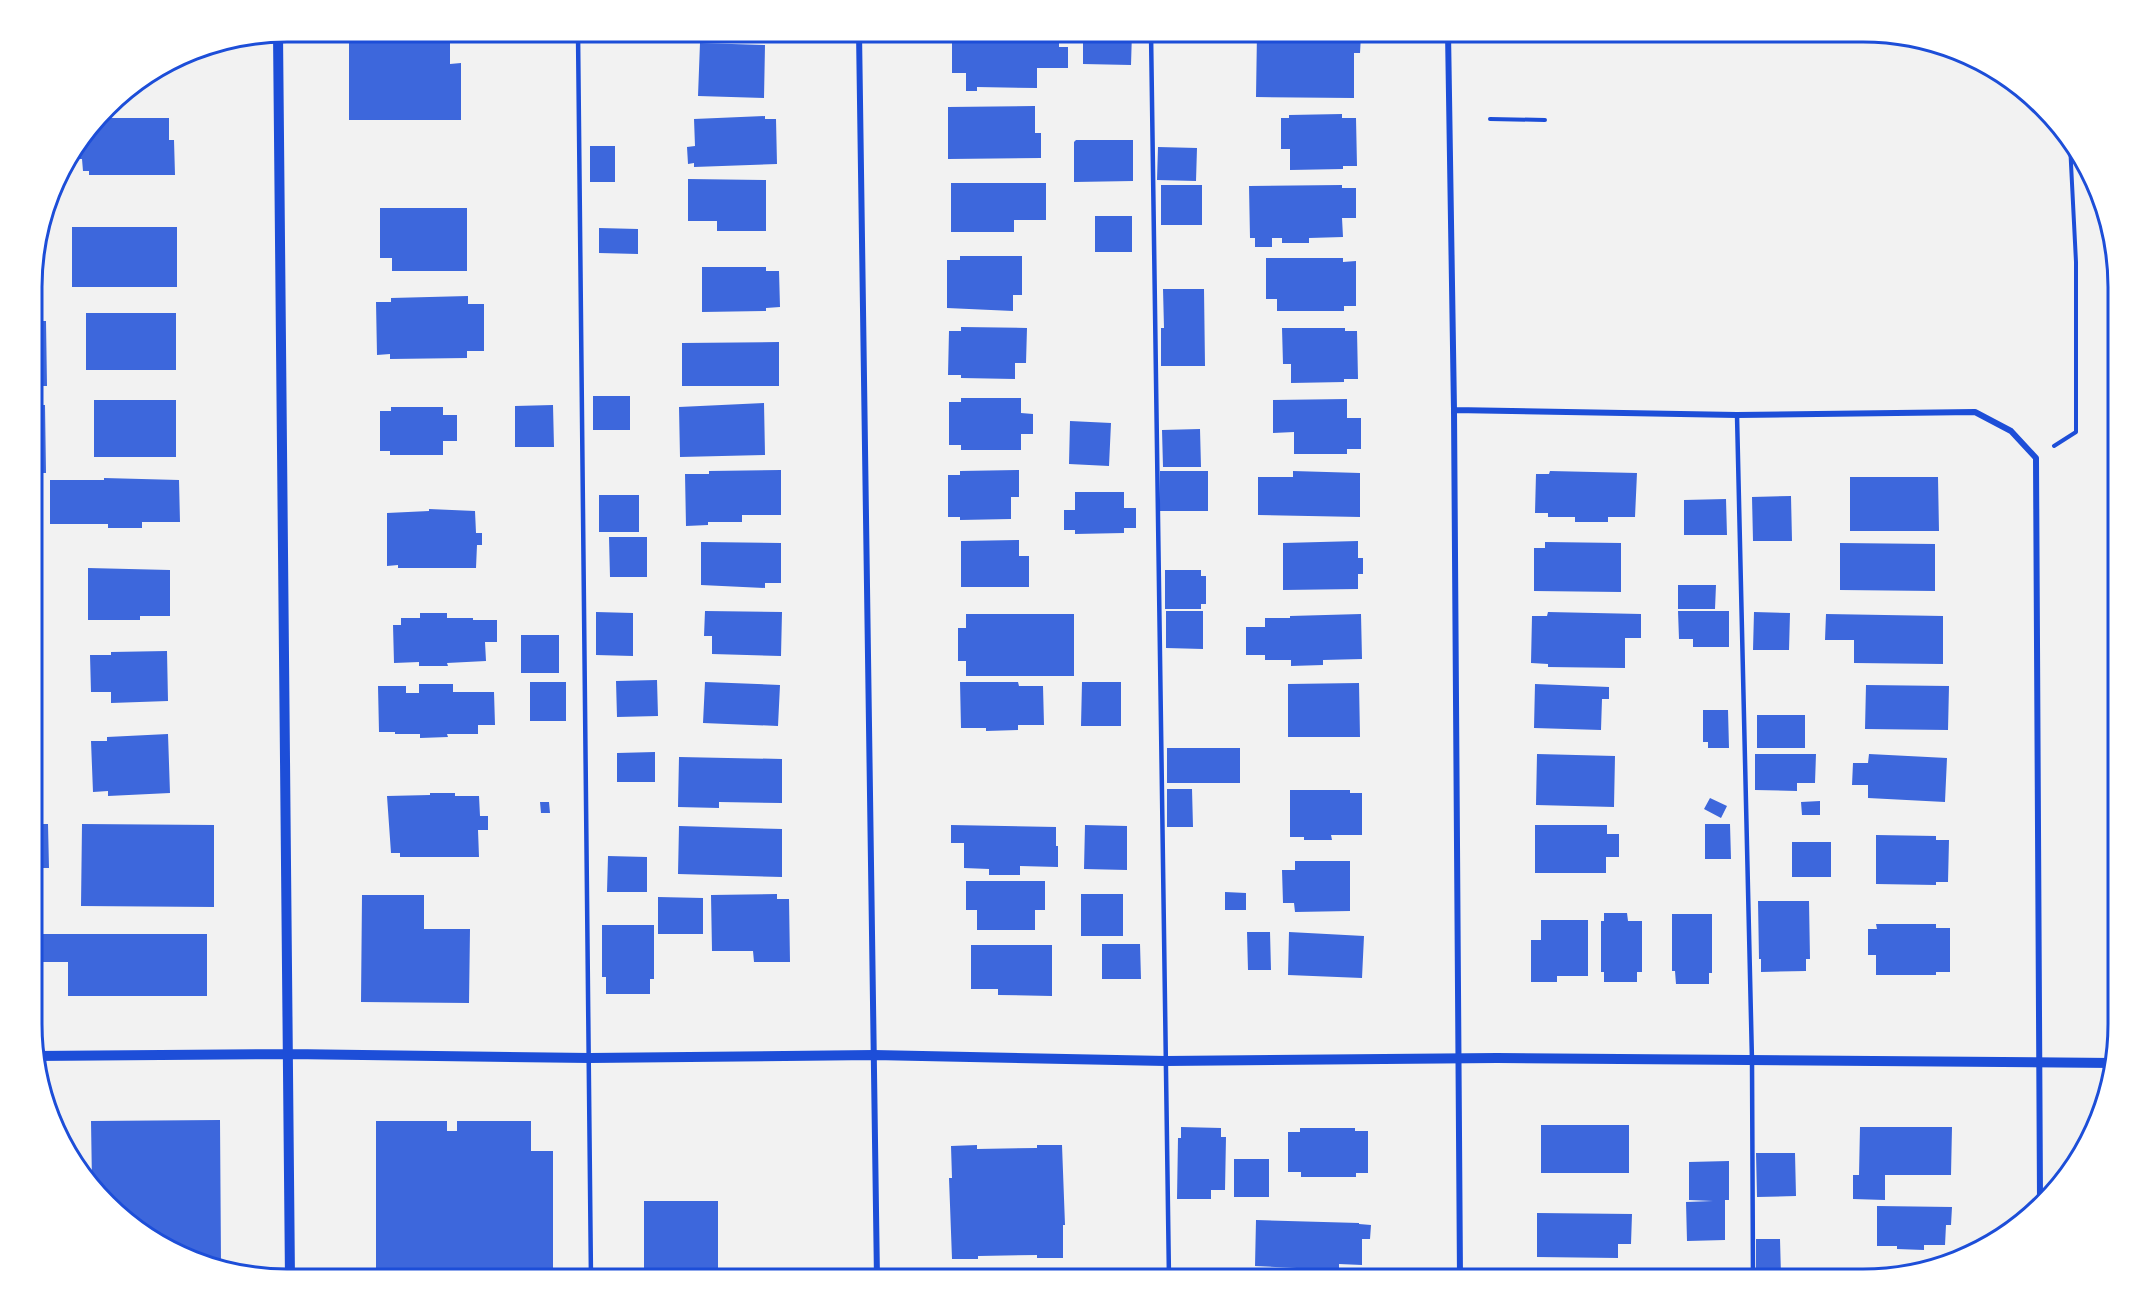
<svg xmlns="http://www.w3.org/2000/svg" width="2150" height="1311" font-family="Figtree,sans-serif">
<style>
.building{fill:#3d67dc}
.lines{fill:none;stroke-linecap:round;stroke-linejoin:round}
.path{stroke:#1d4ed8;stroke-width:4}
.service{stroke:#1d4ed8;stroke-width:4.5}
.minor{stroke:#1d4ed8;stroke-width:6}
.tertiary{stroke:#1d4ed8;stroke-width:10}
.rim{fill:none;stroke:#1d4ed8;stroke-width:3}
</style>
<rect width="100%" height="100%" fill="#f2f2f2"/>
<path class="building" d="M588,32H625V39H587Z
M966,32H1036V34H1059V47H1068V68H1037V88L977,87V91H966V73H952V41H966Z
M1083,32H1132L1131,65L1083,64Z
M1257,32H1355V35H1361L1360,53H1354V98L1256,97Z
M450,37V64L461,63V120H349V38Z
M700,43L765,45L764,98L698,96Z
M1035,106V133H1041V158L948,159V107Z
M1342,114V118H1356L1357,166H1343V169L1290,170V149H1281V118H1289V115Z
M765,116V119H776L777,164L694,167V163L688,164L687,147L695,146L694,119Z
M101,118H169V140H174L175,175H89V171H83L82,159H71V157L82,143H84V140Z
M1076,140H1133V181L1074,182V142Z
M590,146H615V182H590Z
M1158,147L1197,148L1196,181L1157,180Z
M688,179L766,180V231H717V221H688Z
M951,183H1046V220H1014V232H951Z
M1161,185H1202V225H1161Z
M1342,185V188H1356V218H1342L1343,237L1309,238V243H1282V238H1272V247H1255V238H1250L1249,186Z
M380,208H467V271H392V258H380Z
M1095,216H1132V252H1095Z
M72,227H177V287H72Z
M599,228L638,229V254L599,253Z
M36,247V298H34V254Z
M960,256H1022V295H1013V311L947,308V260H960Z
M1266,258H1343V262L1356,261V306H1344V311H1277V299H1266Z
M702,267H766V271H779L780,307L766,308V311L702,312Z
M1163,289H1204L1205,366H1161V328H1164Z
M468,296V304H484V351H467V358L390,359V354L377,355L376,302H391V298Z
M86,313H176V370H86Z
M34,321H46L47,386H34Z
M961,327L1027,328L1026,363H1015V379L961,378V375H948L949,331H961Z
M1282,328H1345V331H1357L1358,379H1344V382L1291,383V364H1283Z
M779,342V386H682V343Z
M593,396H630V430H593Z
M961,398H1021V413L1033,414V434H1021V450H961V445H949V402H961Z
M1347,399V418H1361V449H1347V454H1294V432L1273,433V400Z
M94,400H176V457H94Z
M764,403L765,455L680,457L679,407Z
M34,405H45L46,473H34Z
M553,405L554,447H515V406Z
M391,407H443V415H457V441H443V455H390V451H380V411H391Z
M1070,421L1111,423L1109,466L1069,464Z
M1200,429L1201,467H1163L1162,430Z
M781,470V515H742V522H708V525L686,526L685,474H709V471Z
M1019,470V497H1011V519L960,520V517H948V475H960V471Z
M1160,471H1208V511H1160Z
M1293,471L1360,473V517L1258,515V477H1293Z
M1550,471L1637,473L1635,517H1608V522H1575V517H1548V513H1535L1536,474H1549Z
M1850,477H1938L1939,531H1850Z
M104,478L179,480L180,522H142V528H108V524H50V480H104Z
M1075,492H1124V508H1136V528H1124V533L1075,534V530H1064V510H1075Z
M599,495H639V532H599Z
M1791,496L1792,541H1753L1752,497Z
M1726,499L1727,535H1684V500Z
M429,509L475,511L476,533H482V545H477L476,568H398V565L387,566V513L429,511Z
M609,537H647V577H610Z
M1019,540V556H1029V587H961V541Z
M1358,541V558H1363V574H1358V589L1283,590V543Z
M701,542L781,543V583H765V588L701,585Z
M1545,542L1621,543V592L1534,591V548H1545Z
M1840,543L1935,544V591L1840,590Z
M88,568L170,570V616H140V620H88Z
M1165,570H1201V576H1206V604H1201V609H1165Z
M1678,585H1716L1715,609H1678Z
M705,611L782,612L781,656L712,654V636H704Z
M1166,611H1203V649L1166,648Z
M1678,611H1729V647H1693V639H1679Z
M596,612L633,613V656L596,655Z
M1548,612L1641,614V638H1625V668L1548,667V664L1531,663L1532,616H1547Z
M1754,612L1790,613L1789,650H1753Z
M420,613H447V618H473V620H497V642H485L486,661L447,663L448,666H419V662L394,663L393,625H401V618H420Z
M966,614H1074V676H966V661H958V628H966Z
M1361,614L1362,659L1323,660V665L1291,666V660H1265V655H1246V627H1265V618H1290V616Z
M1826,614L1943,616V664L1854,663V640H1825Z
M521,635H559V673H521Z
M167,651L168,701L111,703V692H91L90,655H111V652Z
M657,680L658,716L617,717L616,681Z
M530,682H566V721H530Z
M705,682L780,685L778,726L703,723Z
M960,682H1018L1019,686H1043L1044,725H1018V730L986,731V728H961Z
M1082,682H1121V726H1081Z
M1359,683L1360,737H1288V684Z
M419,684H453V692H494L495,725H478V734H447L448,737L420,738V734H395V732H379L378,686H406V693H419Z
M1535,684L1609,687V699H1602L1601,730L1534,728Z
M1866,685L1949,686L1948,730L1865,729Z
M1703,710H1728L1729,748H1708V742H1703Z
M1757,715H1805V748H1757Z
M168,734L170,793L108,796V791L93,792L91,741H107V737Z
M1167,748H1240V783H1167Z
M655,752V782H617V753Z
M1537,754L1615,756L1614,807L1536,805Z
M1755,754H1816L1815,783H1797V791L1755,790Z
M1869,754L1947,758L1945,802L1868,798V785H1852L1853,763H1868Z
M679,757L782,759V803L719,802V808L678,807Z
M34,786H37V821H34Z
M1167,789H1192L1193,827H1167Z
M1290,790H1350V793H1362V835H1331L1332,840H1304V837H1290Z
M430,793H455V796H479L480,816H488V830H478L479,857H400V853H391L387,796L430,795Z
M1710,798L1727,806L1721,818L1704,809Z
M1820,801V815H1802L1801,802Z
M540,802H549L550,813H541Z
M34,824H48L49,868H34Z
M82,824L214,825V907L81,906Z
M1705,824H1730L1731,859H1705Z
M951,825L1056,827V846H1058V867L1020,866V875H989V869L964,868V843H951Z
M1085,825L1127,826V870L1084,869Z
M1535,825H1607V834H1619V857H1606V873H1535Z
M679,826L782,829V877L678,874Z
M1876,835L1936,836V840H1949L1948,882H1936V885L1876,884Z
M1792,842H1831V877H1792Z
M608,856L647,857V892H607Z
M1295,861H1350V911L1295,912L1294,903H1283L1282,870H1295Z
M966,881H1045V910H1035V930H977V910H966Z
M1225,892L1246,893V910H1225Z
M777,894V899H789L790,962H754L753,951H712L711,895Z
M1081,894H1123V936H1081Z
M362,895H424V929H470L469,1003L361,1002Z
M658,897L703,898V934H658Z
M1758,901H1809L1810,959H1806V971L1761,972V959H1759Z
M1604,913H1627L1628,921H1642V972H1637V982H1604V972H1601V921H1604Z
M1672,914H1712V973H1709V984H1676L1675,971H1672Z
M1541,920H1588V976H1557V982H1531V940H1541Z
M1876,924H1936V928H1950V972H1936V975H1876V955H1868V929H1877Z
M602,925H654V979H650V994H606V977H602Z
M1247,932H1270L1271,970H1248Z
M1289,932L1364,936L1362,978L1288,975Z
M39,934H207V996H68V962H39Z
M1102,944H1140L1141,979H1102Z
M971,945H1052V996L998,995V989H971Z
M220,1120L221,1263H200L146,1237L92,1183L91,1121Z
M376,1121H447V1131H457V1121H531V1151H553V1279H376Z
M1541,1125H1629V1173H1541Z
M1181,1127L1221,1128V1137H1226L1225,1190H1211V1199H1177L1178,1138H1181Z
M1860,1127H1952L1951,1175H1885V1200L1853,1199V1175H1859Z
M1300,1128H1355V1131H1368V1173H1356V1177H1301V1172H1288V1132H1300Z
M977,1145V1149L1037,1148V1145H1062L1065,1225H1063V1258H1037V1255L978,1256V1259H952L949,1178H952L951,1146Z
M1756,1153H1795L1796,1196L1757,1197Z
M1234,1159H1269V1197H1234Z
M1729,1161V1200H1725V1240L1687,1241L1686,1202L1713,1201L1689,1200V1162Z
M644,1201H718V1279H644Z
M1877,1206L1952,1207L1951,1225H1946L1945,1245H1924V1250L1897,1249V1246H1877Z
M1537,1213L1632,1214L1631,1244H1618V1258L1537,1257Z
M1256,1220L1359,1223V1224L1371,1225L1370,1239H1362V1265L1339,1264V1270L1255,1266Z
M1756,1239H1780L1781,1275H1756Z"/>
<g class="lines">
<path class="path" d="M1490,119L1545,120
M2054,446L2076,432V262L2070,144"/>
<path class="service" d="M578,32L591,1279
M1151,32L1169,1279
M1737,415L1752,1061L1753,1279"/>
<path class="minor" d="M859,32L877,1279
M1448,32L1454,410L1460,1279
M1454,410L1737,415L1975,412L2011,431L2036,458L2040,1199"/>
<path class="tertiary" d="M278,33L290,1279
M34,1056L289,1054L590,1058L874,1055L1166,1061L1497,1058L2113,1063"/>
</g>
<path d="M0 0H2150V1311H0ZM287 42H1863A245 245 0 0 1 2108 287V1024A245 245 0 0 1 1863 1269H287A245 245 0 0 1 42 1024V287A245 245 0 0 1 287 42Z" fill="#fff" fill-rule="evenodd"/>
<path class="rim" d="M287 42H1863A245 245 0 0 1 2108 287V1024A245 245 0 0 1 1863 1269H287A245 245 0 0 1 42 1024V287A245 245 0 0 1 287 42Z"/>
</svg>
